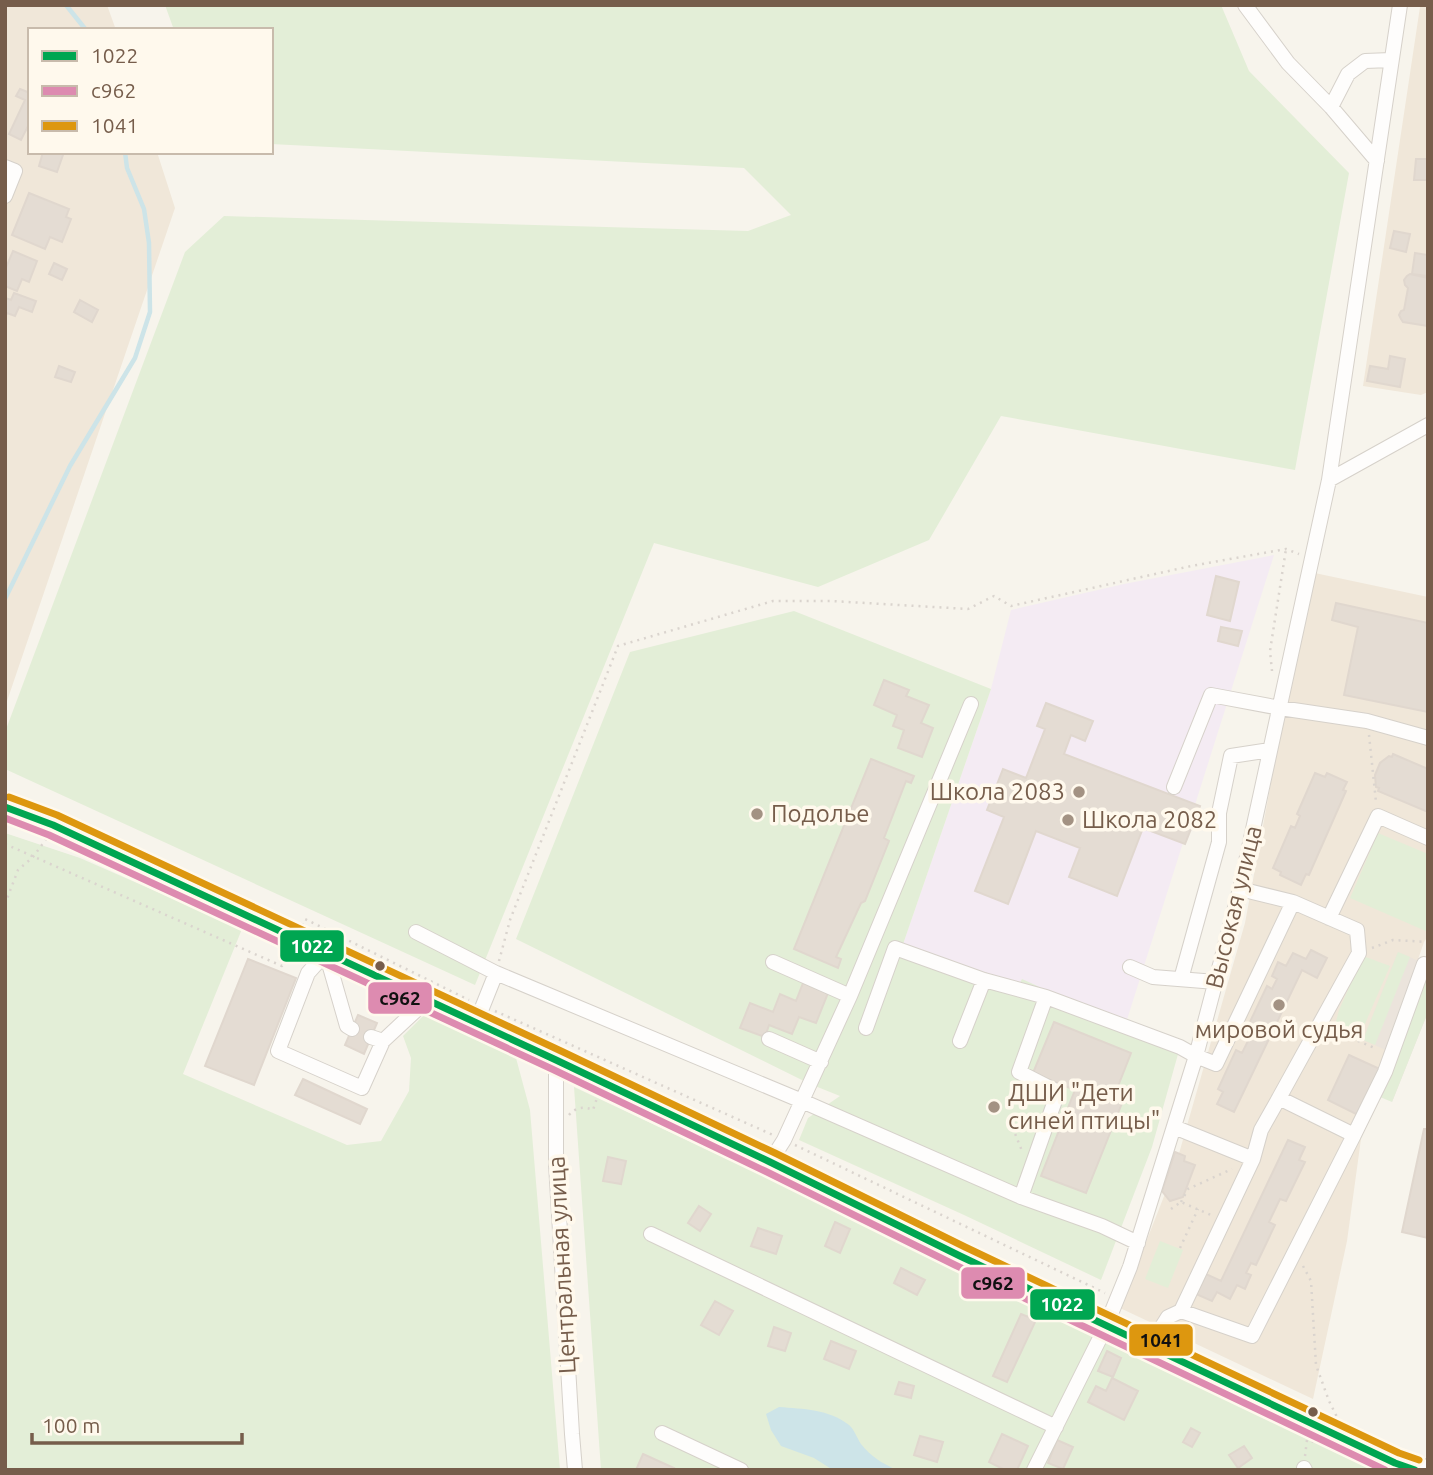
<svg xmlns="http://www.w3.org/2000/svg" width="1433" height="1475" font-family="Ubuntu,sans-serif">
<style>
.residential{fill:#f0e7d9}
.industrial{fill:#ebe4dc}
.education{fill:#f4ebf3}
.green{fill:#e3eed7}
.water{fill:#cde4e8}
.lines{fill:none;stroke-linecap:round;stroke-linejoin:round}
.stream{stroke:#cde4e8;stroke-width:4.5}
.building{fill:#e4dcd3;stroke:#e0d7ce;stroke-width:2}
.minor-casing{stroke:#d6d1ca;stroke-width:16}
.path{stroke:#dad4ce;stroke-width:2.5;stroke-dasharray:2 5;stroke-linecap:butt}
.minor{stroke:#fefdfc;stroke-width:14}
.bus-1-casing{stroke:#fff9ed;stroke-width:12}
.bus-2-casing{stroke:#fff9ed;stroke-width:12}
.bus-3-casing{stroke:#fff9ed;stroke-width:12}
.bus-1{stroke:#00a651;stroke-width:7}
.bus-2{stroke:#dd8bb0;stroke-width:7}
.bus-3{stroke:#dd970f;stroke-width:7}
.poi-dot{fill:#a39283;stroke:#fff9ed;stroke-width:2.5}
.bus-dot{fill:#765d4b;stroke:#fff9ed;stroke-width:2.5}
.labels{text-anchor:middle;stroke-width:7;stroke-linejoin:round;paint-order:stroke}
.poi-label{font-size:24px;fill:#765d4b;stroke:#fff9ed;text-anchor:start}
.street-label{font-size:24px;fill:#765d4b;stroke:#fff9ed}
.line-badge{stroke:#fff9ed;stroke-width:2.5}
.badge-label{font-size:19px;text-anchor:middle;font-weight:bold;fill:#fff}
.pale-badge-label{font-size:19px;text-anchor:middle;font-weight:bold;fill:#111}
</style>
<rect width="100%" height="100%" fill="#f7f4ec"/>
<path class="residential" d="M5,5H107L116,30H30V152H157L175,208L5,707Z
M1412,5H1428V392L1421,395L1363,386L1420,7Z
M1310,572L1428,597V936L1424,942L1364,1117L1347,1241L1313,1399L1120,1308L1174,1171L1245,923Z"/>
<path class="industrial" d="M1398,952L1428,965V1012L1392,1102L1395,1054L1363,1040Z"/>
<path class="education" d="M1274,555L1125,1026L1022,980L1013,996L901,950L991,689L1011,610L1124,584Z"/>
<path class="green" d="M165,5H1221L1249,71L1349,173L1295,470L1001,416L929,540L818,587L654,543L475,985L5,769V732L185,252L224,216L748,231L791,215L744,168L271,144V30H174Z
M794,611L991,689L901,950L1013,996L1022,979L1125,1026L1180,1047L1152,1147L1101,1280L964,1215L799,1140L808,1118L840,1096L810,1084L516,939L630,652Z
M5,833L80,858L242,929L183,1074L347,1145L381,1141L409,1091L411,1058L403,1036L427,1012L516,1058L530,1110L560,1470H5Z
M1378,833L1428,854V932L1350,898Z
M1398,952L1410,957L1375,1045L1363,1040Z
M1363,956L1390,966L1358,1040L1333,1033L1339,1010Z
M1428,965V1012L1392,1102L1380,1097Z
M574,1087L1387,1469L1392,1470H601Z
M1160,1241L1183,1250L1168,1288L1145,1279Z"/>
<path class="water" d="M779,1407C803,1409 829,1409 849,1425C854,1429 857,1438 861,1444C871,1457 882,1463 897,1470H833L814,1458L781,1446L771,1430L766,1414Z"/>
<g class="lines">
<path class="stream" d="M66,5L86,30
M5,599L70,466L135,358L150,312L149,243L144,209L127,168L125,152"/>
</g>
<path class="building" d="M20,89L30,93V122L21,140L9,134L25,100L16,96Z
M43,152H64L57,172L39,166Z
M1416,159H1428V180H1414Z
M29,193L69,209L66,217L71,219L62,242L50,237L45,249L12,235Z
M1394,231L1410,234L1406,252L1390,248Z
M13,251L37,261L29,282L22,279L17,291L5,286V270Z
M1415,253L1428,255V276L1412,274Z
M54,263L67,269L62,280L49,274Z
M1410,274L1428,278V326L1403,322L1401,319L1399,315L1401,311L1404,310L1408,288L1405,285L1404,280L1407,276Z
M14,293L36,301L32,312L19,307L15,316L7,313L5,318V298L11,300Z
M80,300L98,310L92,322L74,312Z
M1390,356L1405,359L1400,387L1367,381L1370,366L1388,369Z
M59,366L75,372L71,382L55,377Z
M1216,576L1239,582L1230,621L1207,615Z
M1336,603L1428,623V712L1344,695L1358,627L1332,620Z
M1221,627L1242,631L1238,646L1218,641Z
M884,680L909,690L906,696L929,705L921,723L933,728L922,757L898,748L904,730L893,726L897,715L874,705Z
M1046,703L1093,721L1085,741L1071,735L1064,754L1200,806L1185,844L1143,828L1117,896L1069,877L1080,848L1036,831L1008,904L975,891L1004,817L987,810L1003,769L1026,778L1045,729L1037,726Z
M1393,754L1428,769V812L1378,791L1379,788L1376,787L1375,775L1380,763L1389,756L1392,757Z
M871,759L914,776L911,783L906,781L884,838L889,841L865,901L861,903L836,957L841,959L838,968L794,949Z
M1315,773L1325,777L1327,773L1347,782L1343,790L1346,791L1309,875L1306,874L1301,885L1280,875L1281,872L1273,868L1291,826L1295,828L1300,816L1297,814Z
M1311,950L1327,958L1317,978L1302,970L1234,1112L1217,1104L1223,1092L1218,1089L1236,1050L1242,1053L1254,1029L1248,1026L1267,986L1272,989L1277,979L1272,976L1278,962L1286,966L1293,953L1306,959Z
M248,959L296,978L254,1085L205,1066Z
M803,983L828,993L816,1023L799,1017L792,1034L769,1025L765,1037L740,1028L750,1003L773,1012L780,994L796,1001Z
M358,1015L377,1023L364,1054L345,1045Z
M1054,1022L1131,1053L1113,1099L1122,1103L1086,1193L1041,1176L1075,1090L1033,1073Z
M1349,1055L1382,1070L1360,1116L1328,1100Z
M303,1079L367,1109L360,1124L295,1095Z
M1424,1129H1428V1238L1402,1232Z
M1288,1140L1305,1147L1299,1160L1305,1162L1286,1201L1280,1199L1269,1222L1275,1225L1256,1265L1251,1263L1246,1273L1251,1275L1245,1289L1237,1285L1230,1299L1217,1292L1212,1301L1196,1294L1206,1274L1221,1281Z
M1175,1152L1185,1156L1184,1161L1195,1165L1183,1197L1170,1201L1162,1191Z
M608,1157L626,1161L621,1184L603,1181Z
M699,1206L711,1214L700,1231L688,1223Z
M835,1222L850,1229L840,1253L825,1246Z
M758,1228L782,1236L776,1254L751,1246Z
M901,1268L925,1280L917,1295L894,1283Z
M715,1301L733,1311L719,1335L701,1325Z
M1021,1314L1036,1320L1007,1382L993,1376Z
M774,1327L791,1333L785,1351L768,1346Z
M831,1341L856,1351L849,1369L824,1359Z
M1107,1351L1121,1358L1113,1377L1098,1371Z
M1112,1378L1138,1391L1124,1420L1088,1402L1096,1386L1106,1391Z
M899,1382L914,1386L911,1398L895,1394Z
M1191,1428L1200,1433L1192,1447L1183,1442Z
M1002,1434L1028,1446L1017,1470H1005L989,1462Z
M920,1436L943,1442L937,1462L914,1455Z
M1057,1440L1073,1447L1063,1469L1048,1463Z
M1244,1446L1252,1458L1238,1468L1229,1455Z
M643,1454L674,1468L673,1470H636Z"/>
<g class="lines">
<g class="minor-casing">
<path id="minor" d="M1245,5L1288,63L1331,107L1377,161
M1331,107L1348,74L1365,61L1391,60
M5,167L15,171L5,196
M1329,480L1428,425
M1174,787L1211,695L1280,708L1367,721L1428,738
M5,807L53,825L556,1060L770,1162L960,1256L1198,1370L1395,1463L1416,1470
M1240,889L1293,902
M1329,918L1378,816L1428,838
M416,932L496,973L802,1101L1021,1197
M326,953L308,973L278,1051L362,1088L383,1041
M326,953L347,1026L352,1029
M773,962L850,996
M1130,967L1153,977L1216,982
M1181,979L1219,842V813L1231,756L1270,750
M1046,997L1019,1072L1058,1092L1021,1197L1102,1226L1138,1243
M476,1023L496,973
M866,1028L895,948L984,980L1046,997L1180,1047L1196,1056L1216,1064L1293,902L1357,930L1359,953L1279,1098L1354,1135L1252,1336L1181,1311L1168,1317L1149,1347
M371,1037L383,1041L427,1000
M769,1039L821,1062
M960,1041L984,980
M556,1060V1164L572,1434L575,1470
M1174,1127L1253,1159
M1354,1135L1385,1072L1424,964
M770,1162L784,1140L850,996L971,704
M651,1234L1056,1427
M1181,1311L1253,1159L1261,1130L1279,1098
M662,1433L741,1470
M1304,1468L1305,1470
M1034,1470L1106,1326L1130,1267L1196,1056L1240,889L1329,480L1400,5
M1427,1470L1428,1466"/>
</g>
<path class="path" d="M1272,671L1270,651L1286,549
M1369,735L1376,802
M5,844L282,966L290,950
M5,904L18,870L33,857L47,838
M302,925L305,919L469,1000
M1372,948L1393,940L1428,942
M499,961L510,920L618,646L773,601H831L968,609L994,596L1011,606L1191,566L1286,549L1299,554
M495,1011L773,1135
M1331,1033L1358,1041L1377,1049
M569,1115C576,1107 584,1106 593,1110L597,1098
M1010,1121L1022,1151
M795,1145L1105,1293
M1181,1202L1188,1189L1232,1169
M1171,1209L1181,1202L1211,1215
M1180,1248L1198,1209
M1303,1266L1311,1281L1316,1365L1329,1401L1339,1421
M1305,1456L1307,1440L1315,1442"/>
<use href="#minor" class="minor"/>
<g class="bus-1-casing">
<path id="bus-1" d="M5,807L53,825L556,1060L770,1162L960,1256L1395,1463L1415,1470"/>
</g>
<g class="bus-2-casing">
<path id="bus-2" d="M5,818L49,835L552,1069L765,1171L955,1265L1385,1470"/>
</g>
<g class="bus-3-casing">
<path id="bus-3" d="M9,797L57,815L561,1051L775,1153L965,1247L1399,1453L1419,1460"/>
</g>
<use href="#bus-1" class="bus-1"/>
<use href="#bus-2" class="bus-2"/>
<use href="#bus-3" class="bus-3"/>
</g>
<g class="poi-dot">
<circle cx="1079" cy="792" r="7"/>
<circle cx="757" cy="814" r="7"/>
<circle cx="1068" cy="820" r="7"/>
<circle cx="1279" cy="1005" r="7"/>
<circle cx="994" cy="1107" r="7"/>
</g>
<g class="bus-dot">
<circle cx="380" cy="966" r="6"/>
<circle cx="1313" cy="1412" r="6"/>
</g>
<g class="labels">
<g class="poi-label">
<text x="1065" y="800" text-anchor="end">Школа 2083</text>
<text x="771" y="822">Подолье</text>
<text x="1082" y="828">Школа 2082</text>
<text x="1279" y="1038" text-anchor="middle">мировой судья</text>
<text x="1008" y="1101">ДШИ "Дети<tspan x="1008" dy="28">синей птицы"</tspan></text>
</g>
<g class="street-label">
<text transform="translate(1234 907) rotate(-76)" y="8">Высокая улица</text>
<text transform="translate(562 1265) rotate(-93)" y="8">Центральная улица</text>
</g>
</g>
<g class="line-badge">
<rect x="279" y="929" width="66" height="34" rx="7" fill="#00a651"/>
<rect x="367" y="981" width="66" height="34" rx="7" fill="#dd8bb0"/>
<rect x="960" y="1266" width="66" height="34" rx="7" fill="#dd8bb0"/>
<rect x="1029" y="1288" width="67" height="33" rx="7" fill="#00a651"/>
<rect x="1128" y="1323" width="66" height="34" rx="7" fill="#dd970f"/>
</g>
<g class="badge-label">
<text x="312" y="953">1022</text>
<text x="1062" y="1311">1022</text>
</g>
<g class="pale-badge-label">
<text x="400" y="1005">с962</text>
<text x="993" y="1290">с962</text>
<text x="1161" y="1347">1041</text>
</g>
<rect width="1433" height="1475" fill="none" stroke="#765d4b" stroke-width="14"/>
<rect x="28" y="28" width="245" height="126" fill="#fff9ed" stroke="#c8bbac" stroke-width="2"/>
<rect x="42" y="51" width="35" height="10" fill="#00a651" stroke="#c8bbac" stroke-width="2"/>
<text x="91" y="63" font-size="21" fill="#765d4b">1022</text>
<rect x="42" y="86" width="35" height="10" fill="#dd8bb0" stroke="#c8bbac" stroke-width="2"/>
<text x="91" y="98" font-size="21" fill="#765d4b">с962</text>
<rect x="42" y="121" width="35" height="10" fill="#dd970f" stroke="#c8bbac" stroke-width="2"/>
<text x="91" y="133" font-size="21" fill="#765d4b">1041</text>
<path d="M32 1433v10h210v-10" fill="none" stroke="#765d4b" stroke-width="3.5"/>
<text x="42" y="1433" font-size="21" fill="#765d4b" stroke="#fff9ed" stroke-width="5" paint-order="stroke">100 m</text>
</svg>
